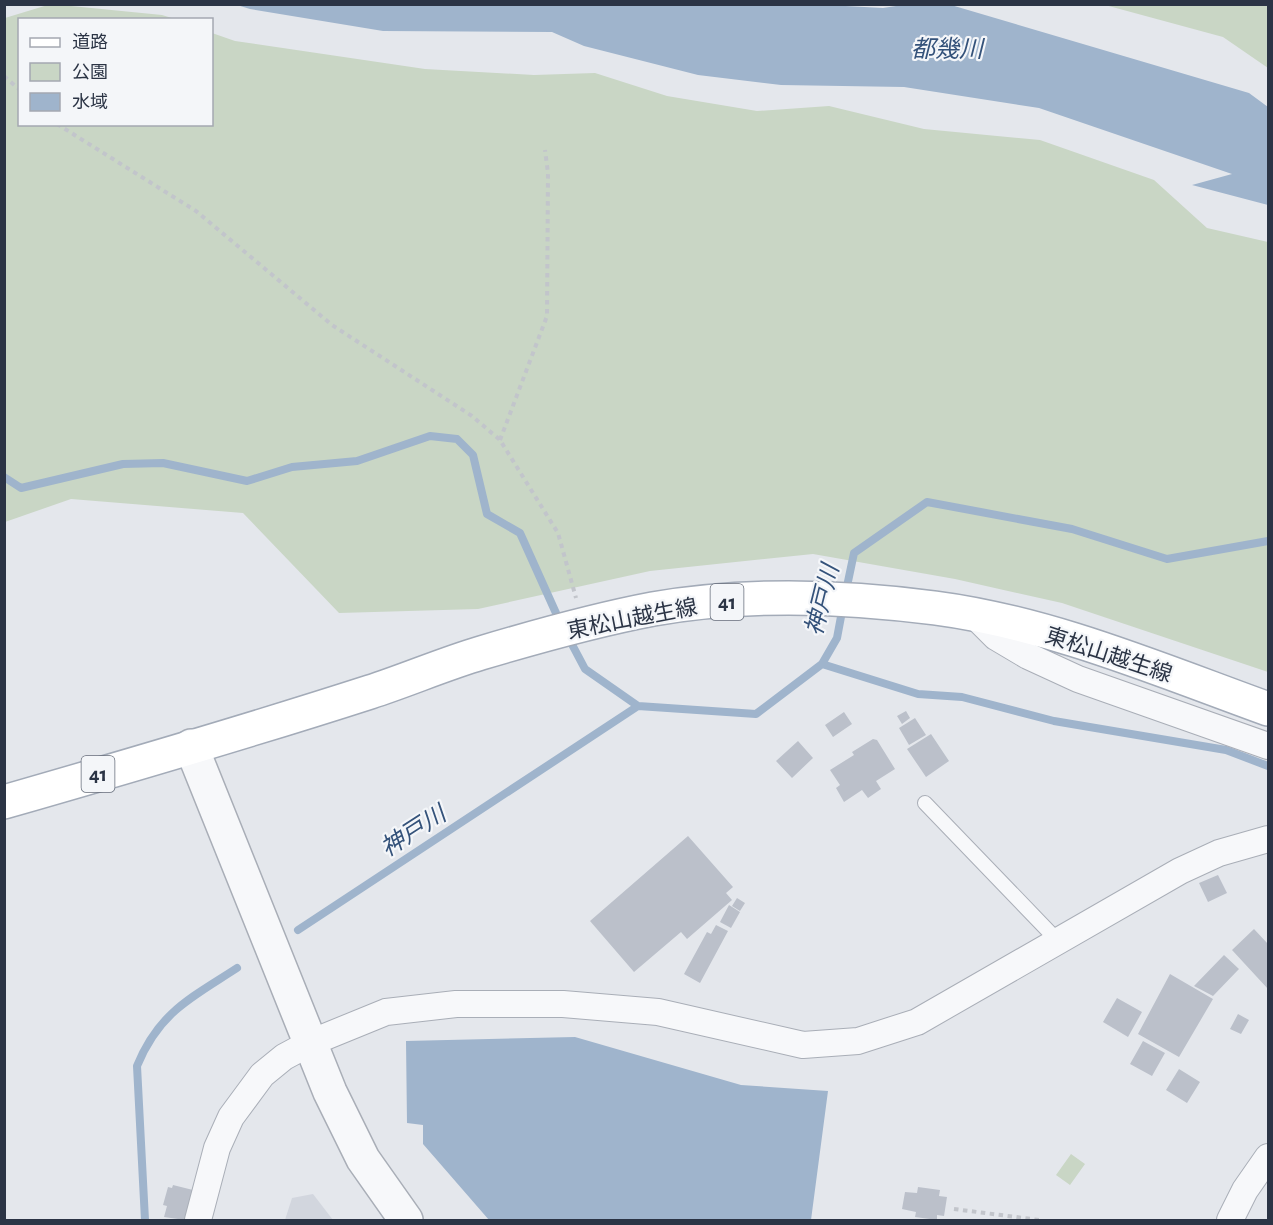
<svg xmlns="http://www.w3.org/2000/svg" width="1273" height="1225" font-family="'Alegreya Sans','Noto Sans JP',sans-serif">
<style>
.built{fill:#d2d6de}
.green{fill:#c9d6c5}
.water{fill:#9fb4cc}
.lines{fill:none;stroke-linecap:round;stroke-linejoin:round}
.stream{stroke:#9fb4cc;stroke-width:8}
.building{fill:#bbc0ca}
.service-casing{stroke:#a9aeb7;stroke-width:16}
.minor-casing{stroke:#a9aeb7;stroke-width:28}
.tertiary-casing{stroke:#a9aeb7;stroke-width:36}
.primary-casing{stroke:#a3abb8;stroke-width:36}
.path{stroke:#c2c5cb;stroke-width:4;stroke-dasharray:4.5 4.5;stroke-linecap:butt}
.service{stroke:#f7f8fa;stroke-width:14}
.minor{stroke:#f7f8fa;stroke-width:26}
.tertiary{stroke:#f7f8fa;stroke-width:33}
.primary{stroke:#fff;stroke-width:33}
.labels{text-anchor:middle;stroke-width:4.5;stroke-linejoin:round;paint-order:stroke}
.shield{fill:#f4f6f9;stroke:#676e7b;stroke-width:1.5}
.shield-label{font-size:21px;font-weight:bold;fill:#2b3445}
.street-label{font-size:22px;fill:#2b3445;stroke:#f4f6f9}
.water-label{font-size:24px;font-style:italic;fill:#34527a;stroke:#f4f6f9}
</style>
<rect width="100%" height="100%" fill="#e4e7ec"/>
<path class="built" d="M313,1194L333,1220H285L292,1198Z"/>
<path class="green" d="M51,4L162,15L175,19L20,20V124H212V33L235,41L425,69L534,75L595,73L667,96L757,111L829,106L924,129L1040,140L1154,180L1207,228L1268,242V672L1062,603L955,579L813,554L650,571L478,609L339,613L243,513L71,499L5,522V18Z
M1105,5H1268V68L1223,37Z
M1071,1154L1085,1164L1070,1185L1056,1175Z"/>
<path class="water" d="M827,5L883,8L909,4L951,5L1249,93L1268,107V205L1192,185L1232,174L1039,108L904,87L781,85L698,75L584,46L552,32L383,31L250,9L237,5Z
M575,1037L741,1085L828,1091L811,1220H489L423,1144V1125L407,1123L406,1041Z"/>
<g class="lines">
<path class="stream" d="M4,477L21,488L123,464L163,463L247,481L292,467L357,461L430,436L457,439L473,455L487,514L520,533L560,622
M846,591L854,553L927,502L1072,529L1167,559L1268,541
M567,635L585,669L638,706
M822,664L918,694L962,697L1054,721L1226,750L1268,766
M298,930L638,706L756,714L822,664L837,638L843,606
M145,1220L137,1066C159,1012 191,998 237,968"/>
</g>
<path class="building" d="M906,711L910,718L902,724L897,716Z
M844,712L852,724L833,737L825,725Z
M915,718L926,735L909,745L899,728Z
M931,734L949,761L926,777L907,749Z
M873,739L877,740L895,769L876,781L881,789L868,798L862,790L844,802L836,788L840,785L830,770L854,755L852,752Z
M798,741L813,758L792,778L776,761Z
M688,836L733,887L726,893L732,900L687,939L681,932L634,972L590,921Z
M1218,875L1227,893L1208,902L1199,883Z
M737,898L745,903L740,911L732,906Z
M729,905L740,912L731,928L720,922Z
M716,925L728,931L700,983L684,974L707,932L711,934Z
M1254,929L1268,944V989L1232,950Z
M1224,955L1239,969L1213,996L1194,986Z
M1170,974L1213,999L1179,1057L1138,1034Z
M1117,998L1142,1012L1128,1037L1103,1022Z
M1238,1014L1249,1020L1241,1034L1230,1029Z
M1143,1041L1165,1053L1152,1076L1130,1064Z
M1179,1069L1200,1082L1187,1103L1166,1090Z
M173,1185L193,1190L185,1220L164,1217L167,1206L163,1205L168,1187L172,1188Z
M918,1187L940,1190L939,1196L947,1197L944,1216L937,1215V1220L915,1217L916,1212L902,1209L905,1192L917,1193Z"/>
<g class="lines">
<g class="service-casing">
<path id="service" d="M925,803L1057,940"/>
</g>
<g class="minor-casing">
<path id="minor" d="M974,615L996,637L1028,656L1078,679L1268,746
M198,1220L217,1148L231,1117L262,1075L284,1057L310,1043L386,1012L456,1004H563L658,1012L803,1045L858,1041L917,1022L1180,871L1219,853L1268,839
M1230,1220L1245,1190L1268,1157"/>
</g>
<g class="tertiary-casing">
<path id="tertiary" d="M191,746L330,1092L363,1159L406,1220"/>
</g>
<g class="primary-casing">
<path id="primary" d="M4,802C126,767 249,731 370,692C407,680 444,664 481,653C538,636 595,620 653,609C745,593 843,596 935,608C1050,623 1160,670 1268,709"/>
</g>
<path class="path" d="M4,76L20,90
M57,124L196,211L332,325L472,416L500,440L558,533L576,598
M500,440L547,316L548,173L545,150
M954,1209L1039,1220"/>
<use href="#service" class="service"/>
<use href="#minor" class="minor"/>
<use href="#tertiary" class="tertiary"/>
<use href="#primary" class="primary"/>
</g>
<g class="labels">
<g class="shield">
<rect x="710.5" y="584" width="33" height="36" rx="4.5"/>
<rect x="81.5" y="756" width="33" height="36" rx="4.5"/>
</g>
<g class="shield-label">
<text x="727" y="609">41</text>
<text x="98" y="781">41</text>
</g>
<g class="street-label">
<text transform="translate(632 618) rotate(-11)" y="8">東松山越生線</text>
<text transform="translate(1109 654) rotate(18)" y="8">東松山越生線</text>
</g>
<g class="water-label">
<text x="947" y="57">都幾川</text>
<text transform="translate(822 600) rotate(-76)" y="8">神戸川</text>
<text transform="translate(413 831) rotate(-33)" y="8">神戸川</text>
</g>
</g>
<rect width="1273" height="1225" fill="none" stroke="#2b3445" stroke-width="12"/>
<rect x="18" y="18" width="195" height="108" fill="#f4f6f9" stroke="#a4a8b1" stroke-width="1.5"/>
<rect x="30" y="38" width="30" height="9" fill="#ffffff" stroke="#a4a8b1" stroke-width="1.5"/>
<text x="72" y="48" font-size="18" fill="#2b3445">道路</text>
<rect x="30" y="63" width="30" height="18" fill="#c9d6c5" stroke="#a4a8b1" stroke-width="1.5"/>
<text x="72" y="78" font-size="18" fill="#2b3445">公園</text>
<rect x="30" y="93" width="30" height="18" fill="#9fb4cc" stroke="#a4a8b1" stroke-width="1.5"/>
<text x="72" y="108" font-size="18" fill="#2b3445">水域</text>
</svg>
